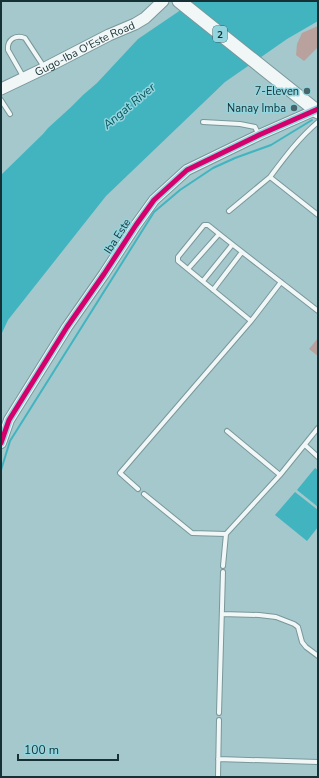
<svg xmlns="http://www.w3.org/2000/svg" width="319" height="778" font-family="'Nunito Sans',sans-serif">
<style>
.green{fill:#b9a19e}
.water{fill:#42b4bf}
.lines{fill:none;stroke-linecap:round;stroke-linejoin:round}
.stream{stroke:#42b4bf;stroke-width:2}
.service-casing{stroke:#7a979a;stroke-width:6}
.tertiary-casing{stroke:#7a979a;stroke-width:12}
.secondary-casing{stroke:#7a979a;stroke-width:13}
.trunk-casing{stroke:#7a979a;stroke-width:15}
.service{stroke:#f1f7f7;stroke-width:4}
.tertiary{stroke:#f1f7f7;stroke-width:10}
.secondary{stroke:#f1f7f7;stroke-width:11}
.trunk{stroke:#f1f7f7;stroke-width:13}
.cycleway-casing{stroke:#92d5de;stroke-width:8}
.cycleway{stroke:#d6006c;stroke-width:5}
.poi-dot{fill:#48666a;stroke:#92d5de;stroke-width:1.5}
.labels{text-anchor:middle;stroke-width:3;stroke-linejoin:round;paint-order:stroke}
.shield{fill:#92d5de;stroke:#3b6268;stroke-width:1}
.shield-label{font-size:10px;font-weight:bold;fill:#163135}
.street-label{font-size:11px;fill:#163135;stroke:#92d5de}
.poi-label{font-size:11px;fill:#163135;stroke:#92d5de;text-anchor:end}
.water-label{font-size:12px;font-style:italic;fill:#06555d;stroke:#92d5de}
</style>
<rect width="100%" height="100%" fill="#a4c8cc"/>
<path class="green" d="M318,26V47L304,61L296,55L297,44L302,33Z
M318,338V356L309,349Z"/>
<path class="water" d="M194,1H318V21L287,39L225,82L106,196L8,320L1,335V175L43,134L48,128L70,108L83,95L97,83L138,39Z
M315,468L318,470V507L297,490Z
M295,492L318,510V527L307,541L275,515Z"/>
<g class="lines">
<path class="stream" d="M1,470L10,441L154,212L180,190L213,168L235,158L271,145L312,120"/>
<g class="service-casing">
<path id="service" d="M24,78L8,50C7,40 15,34 25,38L44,67
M1,100L10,114
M203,122L240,124L255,127L259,135
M318,122C299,138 285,157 270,177L318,215
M229,211L270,177
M188,269L219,234
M203,281L232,245
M213,290L242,252
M251,321L178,261V257L204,225H208C244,254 281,282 318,311
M227,431L280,475
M305,445L318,457
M138,489L120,473L251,321L281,282
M144,494L192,533L226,534
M223,566L226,534L280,475L318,428
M222,614L259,615L276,617L294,624L298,627L302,642L306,647L318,656
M219,713L223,572
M218,759L318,762
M218,777L219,720"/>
</g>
<g class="tertiary-casing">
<path id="tertiary" d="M1,443L9,420L67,327L104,274L136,225L154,200L187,170L259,135L318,109"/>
</g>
<g class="secondary-casing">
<g id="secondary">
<path id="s1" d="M1,89L45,68L109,35L135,24L145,18L163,1"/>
</g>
</g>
<g class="trunk-casing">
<path id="trunk" d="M179,1L318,112"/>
</g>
<use href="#service" class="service"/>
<use href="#tertiary" class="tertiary"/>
<use href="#secondary" class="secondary"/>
<use href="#trunk" class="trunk"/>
<g class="cycleway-casing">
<path id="cycleway" d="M1,443L9,420L67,327L104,274L136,225L154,200L187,170L259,135L318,109"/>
</g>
<use href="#cycleway" class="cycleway"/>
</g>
<g class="poi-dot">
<circle cx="307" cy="91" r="4"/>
<circle cx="294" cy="108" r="4"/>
</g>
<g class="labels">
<rect class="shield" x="213" y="26" width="14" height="16" rx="3"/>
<g class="shield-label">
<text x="220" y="38">2</text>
</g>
<g class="street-label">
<text dy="4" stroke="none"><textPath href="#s1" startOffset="93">Gugo-Iba O'Este Road</textPath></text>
<text transform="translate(117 236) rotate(-57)" y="4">Iba Este</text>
</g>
<g class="poi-label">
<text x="299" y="95">7-Eleven</text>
<text x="286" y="112">Nanay Imba</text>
</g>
<g class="water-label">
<text transform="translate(129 106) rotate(-40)" y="4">Angat River</text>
</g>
</g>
<rect width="319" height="778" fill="none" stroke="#163135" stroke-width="4"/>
<path d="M18 754v6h100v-6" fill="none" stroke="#163135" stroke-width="2"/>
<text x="24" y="754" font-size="12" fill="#163135" stroke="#92d5de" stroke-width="3" paint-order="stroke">100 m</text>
</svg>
